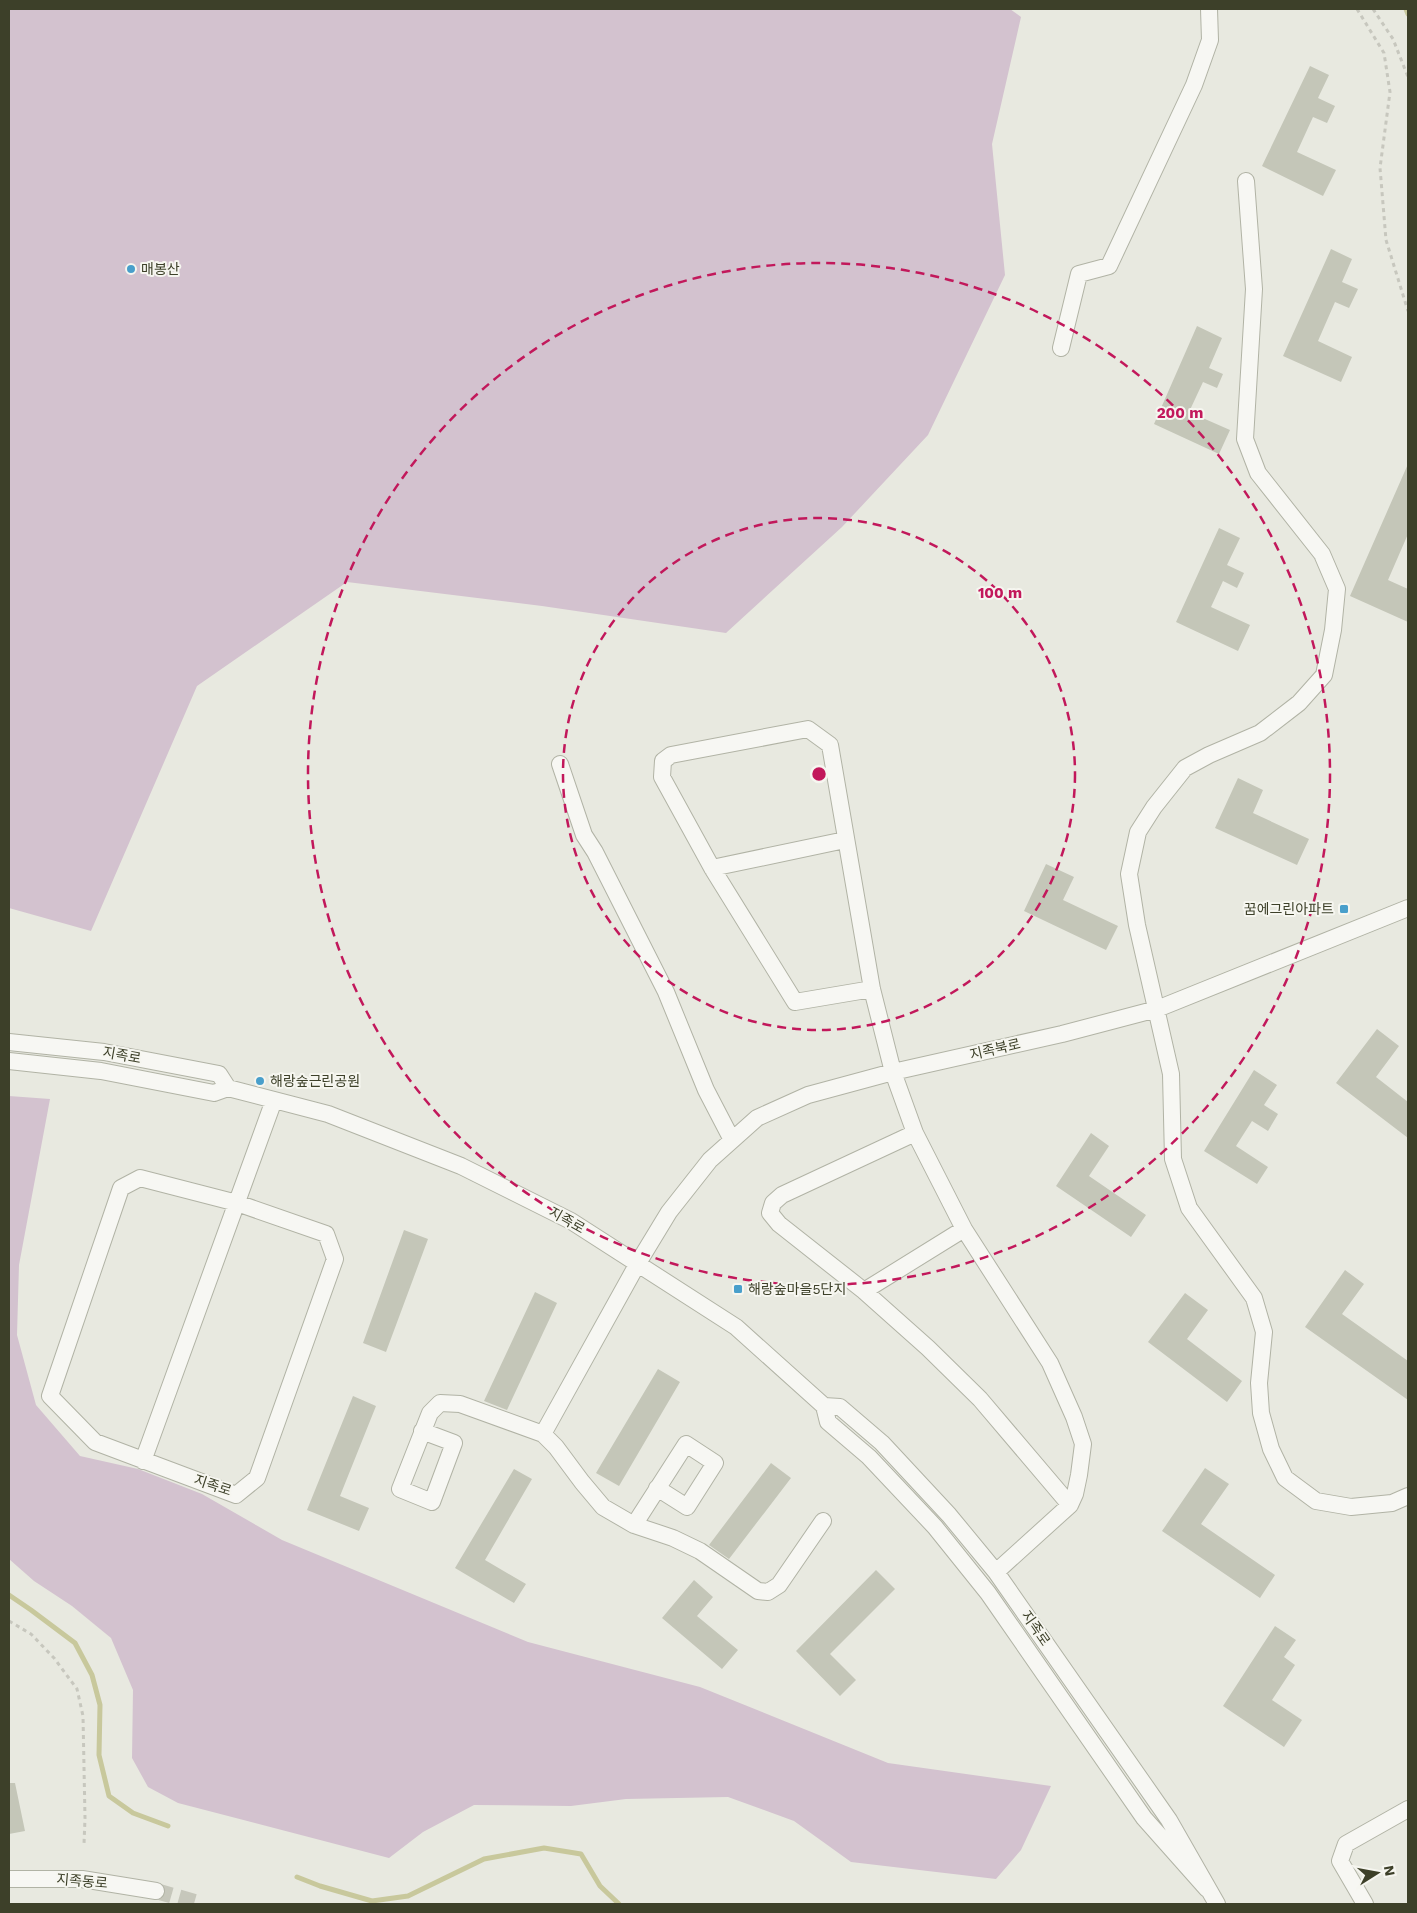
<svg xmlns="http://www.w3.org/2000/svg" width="1417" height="1913" font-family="'Work Sans','Noto Sans KR',sans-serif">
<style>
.green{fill:#d3c2cf}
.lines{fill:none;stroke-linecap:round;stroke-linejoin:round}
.stream{stroke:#c8c89c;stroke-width:5}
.building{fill:#c4c6b8}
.minor-tunnel{stroke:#c6c7bb;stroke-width:16;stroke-dasharray:16 8;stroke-linecap:butt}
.minor-casing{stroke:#b1b3a5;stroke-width:18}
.path{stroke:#c7c7be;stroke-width:3;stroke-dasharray:4 4;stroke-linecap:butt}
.minor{stroke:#f7f7f3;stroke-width:16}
.ring{fill:none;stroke:#c2185b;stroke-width:2.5;stroke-dasharray:9 6}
.poi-dot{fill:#499fcb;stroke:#f6f6f0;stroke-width:2}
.labels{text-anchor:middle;stroke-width:4;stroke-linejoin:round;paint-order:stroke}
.poi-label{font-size:14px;fill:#3d4029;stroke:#f6f6f0;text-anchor:start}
.street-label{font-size:14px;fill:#3d4029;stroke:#f6f6f0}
.centre{fill:#c2185b;stroke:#f6f6f0;stroke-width:2.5}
.ring-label{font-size:15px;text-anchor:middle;font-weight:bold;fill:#c2185b;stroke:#f6f6f0;stroke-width:4;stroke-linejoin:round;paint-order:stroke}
</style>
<rect width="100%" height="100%" fill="#e8e9e0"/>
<path class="green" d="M9,9H1010L1021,17L992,144L1005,275L928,435L842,527L726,633L542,606L347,582L197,686L91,931L9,908Z
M9,1096L50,1099L19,1265L17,1335L36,1405L80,1456L138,1469L202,1494L282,1540L528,1642L700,1687L888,1763L1051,1786L1021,1850L996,1879L851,1862L794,1821L728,1797L626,1799L571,1806L474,1805L423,1832L389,1858L178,1803L148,1787L132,1758L133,1690L111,1638L72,1606L34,1581L9,1559Z"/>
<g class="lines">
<path class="stream" d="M1406,9L1408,14
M9,1595L31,1610L75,1643L92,1675L100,1705L99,1755L109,1796L133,1813L168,1826
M297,1877L320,1886L372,1901L408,1896L484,1859L544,1848L581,1854L600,1886L619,1904"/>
</g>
<path class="building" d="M1310,66L1329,75L1318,98L1335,106L1327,123L1313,117L1297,152L1336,170L1323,196L1262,166Z
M1331,249L1352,259L1342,282L1358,289L1349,308L1335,302L1318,341L1352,357L1341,382L1283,356Z
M1197,326L1222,338L1209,368L1223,374L1217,388L1203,382L1189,412L1230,430L1219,454L1154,424Z
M1408,464V534L1388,580L1408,589V622L1350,596Z
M1219,528L1240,538L1227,565L1244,573L1237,588L1223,581L1211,607L1250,625L1238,651L1176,622Z
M1238,778L1263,790L1253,813L1309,839L1297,865L1215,828Z
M1046,864L1074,877L1063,900L1118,926L1106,950L1024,911Z
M1377,1029L1399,1046L1376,1077L1408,1102V1138L1336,1083Z
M1254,1070L1277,1085L1264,1105L1278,1114L1268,1131L1252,1121L1236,1146L1268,1167L1257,1184L1204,1151Z
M1091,1133L1109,1146L1089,1176L1146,1215L1131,1237L1056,1186Z
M404,1230L428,1239L386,1352L363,1343Z
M1345,1270L1364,1284L1342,1314L1408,1361V1400L1305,1327Z
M535,1292L557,1303L507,1410L484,1401Z
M1185,1293L1208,1310L1187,1339L1242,1381L1227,1402L1148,1342Z
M658,1369L680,1382L619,1486L596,1473Z
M353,1396L376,1406L340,1496L369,1508L359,1531L307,1510Z
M771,1463L791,1478L729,1559L709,1545Z
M1205,1468L1229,1484L1201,1524L1275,1575L1260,1598L1162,1531Z
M514,1469L532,1479L485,1560L526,1584L514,1603L455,1568Z
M876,1570L895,1589L830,1654L856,1680L840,1696L796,1651Z
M694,1580L713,1597L697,1616L738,1650L722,1669L662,1618Z
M1275,1626L1296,1640L1284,1657L1295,1665L1272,1700L1302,1720L1284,1747L1223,1706Z
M9,1783H15L25,1831L9,1834Z"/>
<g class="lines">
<path class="minor-tunnel" d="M156,1891L202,1904"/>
<g class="minor-casing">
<path id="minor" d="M1246,181L1254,289L1245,439L1258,473L1322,554L1337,589L1333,630L1324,675L1299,703L1260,733L1209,755L1185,768L1154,807L1138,832L1129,874L1137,925L1171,1074L1173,1159L1189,1208L1254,1298L1264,1332L1259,1383L1261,1413L1271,1449L1285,1478L1316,1501L1351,1507L1392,1503L1408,1496
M1061,348L1079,274L1109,266L1194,85L1210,40L1209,9
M560,764L584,835L595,852L666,992L706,1090L732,1140
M712,868L845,840
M872,989L795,1002L712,868L662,777L663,761L671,755L808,729L830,745L872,989L893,1072L915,1133L964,1229L1050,1363L1074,1417L1083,1444L1079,1475L1075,1494L1070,1505L996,1572
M9,1042L104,1052L219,1074L228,1088
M9,1061L101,1071L214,1093L228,1088L328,1114L461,1166L571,1221L736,1327L824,1406L828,1422L869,1457L935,1527L988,1593L1144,1818L1207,1889
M915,1133L782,1195L773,1203L770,1213L779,1224L864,1291L928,1348L980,1399L1070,1505
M140,1178L237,1203L326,1234L335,1259L257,1478L236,1495L95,1442L50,1396L121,1188Z
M864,1291L964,1229
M824,1406L840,1407L882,1443L949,1515L996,1572L1169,1820L1217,1904
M422,1431L454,1443L432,1502L400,1489L430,1413L440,1403L460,1404L543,1434L556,1447L582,1482L603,1507L634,1525L673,1538L700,1551L758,1591L768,1592L779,1585L823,1521
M543,1434L638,1263L669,1212L710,1160L757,1118L808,1095L893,1072L1062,1034L1157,1009L1408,908
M143,1461L274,1100
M634,1525L686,1444L715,1463L687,1507L657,1488
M9,1879H82L156,1891
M1365,1904L1340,1861L1346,1844L1408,1809"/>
</g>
<path class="path" d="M1357,9L1384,53L1390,92L1380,168L1386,240L1408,311
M1373,9L1393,39L1408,77
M9,1621L31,1634L54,1658L77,1689L83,1716L85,1818L84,1844"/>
<use href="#minor" class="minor"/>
</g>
<g class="ring">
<circle cx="819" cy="774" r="256"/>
<circle cx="819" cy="774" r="511"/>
</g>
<g class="poi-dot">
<circle cx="131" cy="269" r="5"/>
<rect x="1339" y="904" width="10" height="10" rx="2.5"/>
<circle cx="260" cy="1081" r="5"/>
<rect x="733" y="1284" width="10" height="10" rx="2.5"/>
</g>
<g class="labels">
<g class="poi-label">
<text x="141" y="274">매봉산</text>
<text x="1334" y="914" text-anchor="end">꿈에그린아파트</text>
<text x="270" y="1086">해랑숲근린공원</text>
<text x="748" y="1294">해랑숲마을5단지</text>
</g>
<g class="street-label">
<text transform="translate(995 1049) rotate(-13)" y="5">지족북로</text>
<text transform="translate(122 1055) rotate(10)" y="5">지족로</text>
<text transform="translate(567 1220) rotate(29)" y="5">지족로</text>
<text transform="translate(213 1485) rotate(18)" y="5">지족로</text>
<text transform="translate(1036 1628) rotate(55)" y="5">지족로</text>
<text transform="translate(82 1881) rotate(5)" y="5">지족동로</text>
</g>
</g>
<circle cx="819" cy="774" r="8" class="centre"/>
<g class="ring-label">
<text x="1180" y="418">200 m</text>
<text x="1000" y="598">100 m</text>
</g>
<rect width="1417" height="1913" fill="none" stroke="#3d4029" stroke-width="20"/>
<g transform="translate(1377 1873) rotate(79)" stroke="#f6f6f0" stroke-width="4" paint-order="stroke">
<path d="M0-4L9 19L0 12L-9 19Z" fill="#3d4029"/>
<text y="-8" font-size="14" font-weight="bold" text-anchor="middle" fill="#3d4029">N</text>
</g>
</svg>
